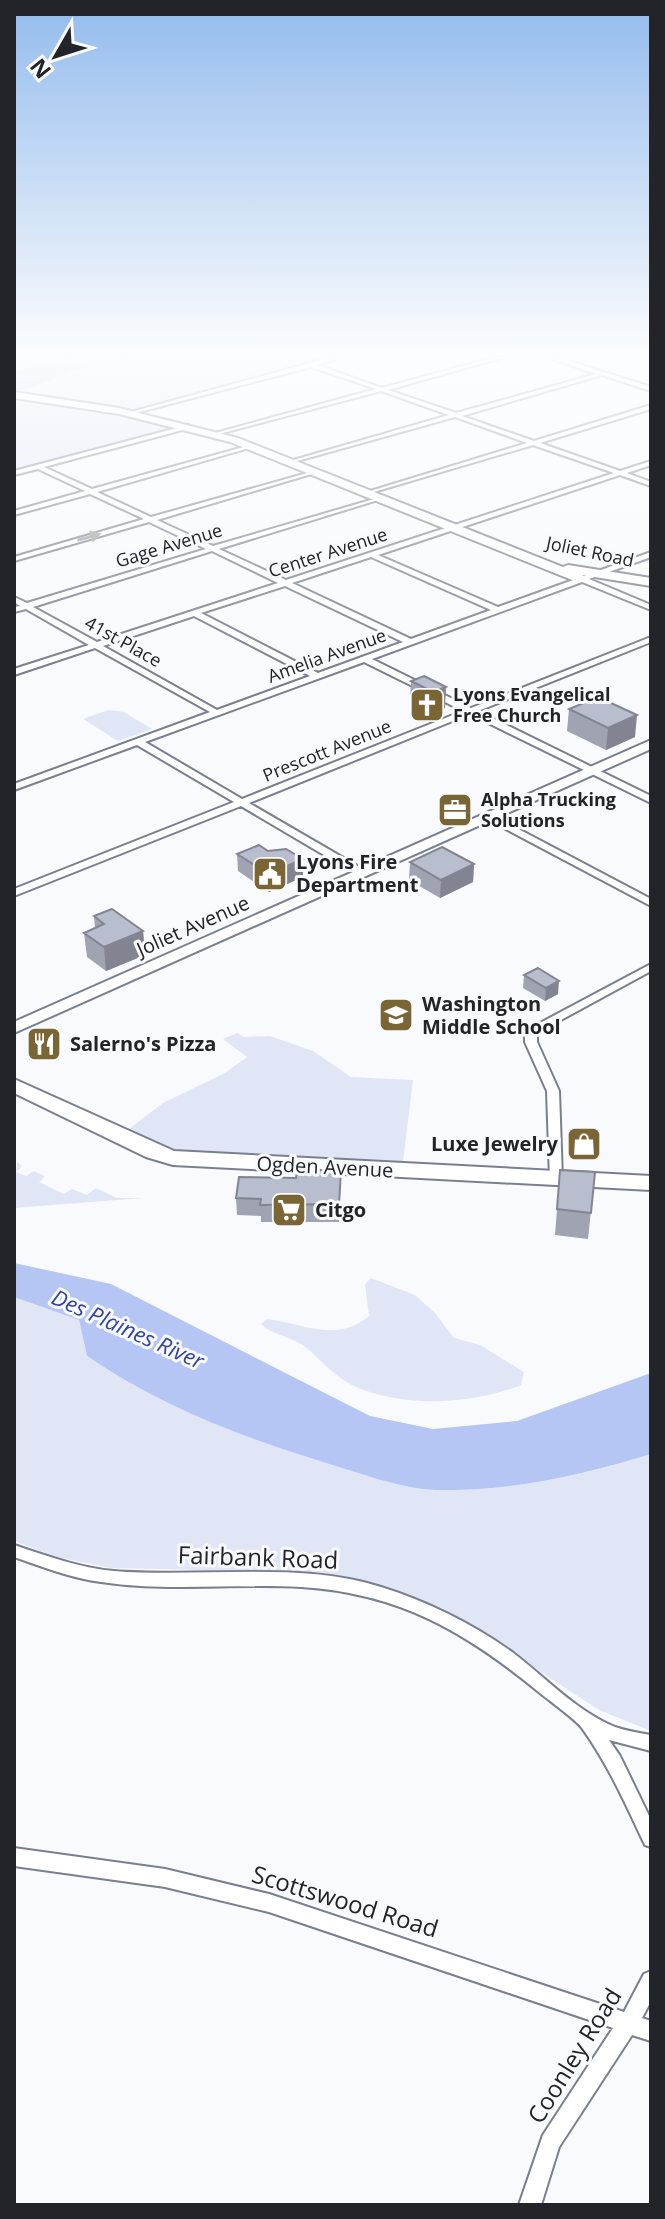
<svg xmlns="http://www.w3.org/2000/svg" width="665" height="2219" font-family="'Open Sans',sans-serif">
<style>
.green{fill:#e1e6f7}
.water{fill:#b5c5f4}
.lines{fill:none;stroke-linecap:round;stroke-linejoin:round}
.street-casing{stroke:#7a7f8f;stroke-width:4}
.secondary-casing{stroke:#7a7f8f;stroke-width:4}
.primary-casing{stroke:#7a7f8f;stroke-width:4}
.street{fill:#fff;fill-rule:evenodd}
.secondary{fill:#fff;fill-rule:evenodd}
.primary{fill:#fff;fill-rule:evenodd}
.wall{fill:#9fa3b2}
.shaded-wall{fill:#828591}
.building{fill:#b9becf;stroke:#828591;stroke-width:2}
.oneway{fill:#9c9c9f}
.labels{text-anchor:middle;stroke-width:6;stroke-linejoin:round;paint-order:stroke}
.far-street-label{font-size:18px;fill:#22242a;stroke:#f9fafd}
.far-poi-label{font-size:18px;font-weight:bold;fill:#22242a;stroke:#f9fafd;text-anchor:start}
.poi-label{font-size:20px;font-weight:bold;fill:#22242a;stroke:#f9fafd;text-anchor:start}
.street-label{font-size:20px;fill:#22242a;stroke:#f9fafd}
.water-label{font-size:22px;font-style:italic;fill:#33449d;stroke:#f9fafd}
.near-street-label{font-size:24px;fill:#22242a;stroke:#f9fafd}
</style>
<rect width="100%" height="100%" fill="#f9fafd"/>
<path class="green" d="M14,357H335L133,410L15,393L73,371L14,372Z
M14,400L163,423L170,430L14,471Z
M108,710L124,712L152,729L118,741L83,719Z
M237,1033L244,1037L270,1036L313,1051L351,1077L413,1080L402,1169L189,1158L122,1134L163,1103L225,1073L247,1057L223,1039Z
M17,1162L22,1166L16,1172L26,1176L34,1171L45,1176L39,1182L64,1194L72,1189L87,1195L96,1188L117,1198H143L14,1208Z
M371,1278L415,1295L435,1313L454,1338L480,1345L524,1372L521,1385C471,1405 401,1408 352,1385C332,1375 321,1359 304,1346C292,1337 270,1334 261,1324L267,1319C305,1324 336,1343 369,1316L365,1284Z
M14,1297L79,1320L87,1356C164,1409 252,1441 342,1468C371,1477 405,1489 436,1490C509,1492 582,1475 651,1454V1731L599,1710L444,1609L394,1590L301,1572L111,1568L57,1557L14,1541Z"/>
<path class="water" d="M67,357H134L75,370L14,394V372Z
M14,1263L111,1284L370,1416L433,1429L517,1421L651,1373V1454C582,1475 509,1492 436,1490C405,1489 371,1477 342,1468C252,1441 164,1409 87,1356L79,1320L14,1297Z"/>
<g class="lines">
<g class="street-casing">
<path id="street" d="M332,357H343L317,365L382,388L495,357H505L388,390L456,413L596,374L547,357H557L651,387V391L602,375L462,416L534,441L651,405V409L540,443L620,471L651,461V465L627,473L651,482V486L620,475L378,555L498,607L651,552V557L589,579L651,605V610L582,582L372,659L471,708L651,637V642L478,711L651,796V803L470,714L249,803L366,871V875H358L241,806L14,896V889L234,802L137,745L14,790V784L210,712L95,648L14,675V669L89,645L26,609L14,612V607L20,606L14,602V597L27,603L206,549L149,522L14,561V557L144,519L90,494L14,515V511L85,491L38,469L14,475V471L188,425L191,427L190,428L44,467L92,489L251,445L256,446L97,492L151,517L318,470V472L157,520L213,546L381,497V499L219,549L286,580L614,473L533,445L367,494V492L527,443L455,417L290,463V461L449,415L381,391L215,435V433L376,389L311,367L132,414L127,413ZM212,551L278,583L97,642L33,607ZM371,557L491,610L411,639L292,583ZM285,586L403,642L318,673L201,613ZM194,616L310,676L217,710L103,646ZM364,662L463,711L242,799L145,742Z
M488,813L651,899V906L485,818L483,816Z
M651,964V971L537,1033V1042L559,1091L562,1179L556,1183L552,1182L550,1179L547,1091L525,1042V1031Z
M14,1545C47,1556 80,1568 114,1571C200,1578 300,1561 381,1587C429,1602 471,1623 512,1652C545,1677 576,1711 615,1727C627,1731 639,1733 651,1735V1751L609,1740L620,1756L651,1820V1847L645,1845C626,1805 608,1764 582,1728C574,1718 551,1702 540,1693C466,1632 399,1593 301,1587C235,1583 167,1592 101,1582C71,1578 43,1567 14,1557Z
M14,1848L165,1869L269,1894L624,2012L644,1974L651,1971V2001L642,2018L651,2021V2041L632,2035L559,2147L541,2205H519L543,2135L613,2028L269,1912L165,1887L14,1866Z"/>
</g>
<g class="secondary-casing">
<path id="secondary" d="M651,740V749L14,1033V1022Z"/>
</g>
<g class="primary-casing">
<path id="primary" d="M14,392L119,408L238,438L563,567L568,565L651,578V586L582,575L587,579L585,582H577L230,442L119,414L14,398Z
M14,1079L174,1151L651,1176V1190L173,1165L146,1157L14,1093Z"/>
</g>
<use href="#street" class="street"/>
<use href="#secondary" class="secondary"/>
<use href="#primary" class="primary"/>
</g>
<path class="wall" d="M424,676L445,708L432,713L410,702L411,681Z
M569,709L635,737L606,750L567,731Z
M237,854L303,877L269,892L238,871Z
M410,862L474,864L473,882L440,898L409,880Z
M94,916L143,931L145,955L106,971L87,957L84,933L95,928Z
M524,975L558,994L545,1001L523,988Z
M560,1170L595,1172L588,1239L555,1235Z
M341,1171L339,1222H261V1216L237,1215L236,1198L296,1178Z"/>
<path class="shaded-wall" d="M446,687L445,708L432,713L433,692Z
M637,715L635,737L606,750L608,728Z
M303,859V877L269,892V874Z
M474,864L473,882L440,898L441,880Z
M143,931L145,955L106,971L104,947Z
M559,981L558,994L545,1001L546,988Z"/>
<path class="building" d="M424,676L446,687L433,692L411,681Z
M598,697L637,715L608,728L569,709Z
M259,845L268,851L286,849L303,859L269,874L237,854Z
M442,847L474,864L441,880L410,862Z
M112,909L143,931L104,947L84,933L104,924L94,916Z
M538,968L559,981L546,988L524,975Z
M297,1169L341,1171L339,1204L260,1205L261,1199L236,1198L239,1177L296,1178Z
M560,1170L595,1172L591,1213L557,1209Z"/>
<defs><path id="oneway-solid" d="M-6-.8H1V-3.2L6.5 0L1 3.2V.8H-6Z" transform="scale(2)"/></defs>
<use class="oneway" href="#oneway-solid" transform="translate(89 537) rotate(-16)"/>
<linearGradient id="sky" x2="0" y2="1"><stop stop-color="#93bbed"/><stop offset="0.53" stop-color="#fcfdfe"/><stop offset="1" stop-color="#fcfdfe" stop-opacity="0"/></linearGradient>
<rect width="665" height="668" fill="url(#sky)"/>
<defs>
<g id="church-square" transform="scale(1.8)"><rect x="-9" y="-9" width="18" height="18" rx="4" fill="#7a6535" stroke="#f9fafd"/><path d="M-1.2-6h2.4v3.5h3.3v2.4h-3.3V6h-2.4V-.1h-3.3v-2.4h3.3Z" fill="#fff"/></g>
<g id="office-square" transform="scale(1.8)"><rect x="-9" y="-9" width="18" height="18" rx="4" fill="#7a6535" stroke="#f9fafd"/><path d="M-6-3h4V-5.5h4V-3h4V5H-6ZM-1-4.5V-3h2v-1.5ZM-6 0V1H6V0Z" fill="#fff"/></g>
<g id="civic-square" transform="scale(1.8)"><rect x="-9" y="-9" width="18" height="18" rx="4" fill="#7a6535" stroke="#f9fafd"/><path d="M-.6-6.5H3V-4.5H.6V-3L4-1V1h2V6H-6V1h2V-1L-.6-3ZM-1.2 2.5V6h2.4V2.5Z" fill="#fff"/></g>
<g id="school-square" transform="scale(1.8)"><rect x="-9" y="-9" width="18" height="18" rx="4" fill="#7a6535" stroke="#f9fafd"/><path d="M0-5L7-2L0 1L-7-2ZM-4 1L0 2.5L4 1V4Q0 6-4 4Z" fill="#fff"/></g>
<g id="restaurant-square" transform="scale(1.8)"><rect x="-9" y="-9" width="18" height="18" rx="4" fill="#7a6535" stroke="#f9fafd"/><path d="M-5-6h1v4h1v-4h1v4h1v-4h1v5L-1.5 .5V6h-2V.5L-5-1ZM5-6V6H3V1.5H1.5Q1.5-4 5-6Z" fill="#fff"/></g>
<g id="shop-square" transform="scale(1.8)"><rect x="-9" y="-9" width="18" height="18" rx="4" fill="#7a6535" stroke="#f9fafd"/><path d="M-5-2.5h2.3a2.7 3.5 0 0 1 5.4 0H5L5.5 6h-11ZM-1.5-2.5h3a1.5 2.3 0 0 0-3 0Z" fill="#fff"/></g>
<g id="supermarket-square" transform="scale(1.8)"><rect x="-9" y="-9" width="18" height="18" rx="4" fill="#7a6535" stroke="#f9fafd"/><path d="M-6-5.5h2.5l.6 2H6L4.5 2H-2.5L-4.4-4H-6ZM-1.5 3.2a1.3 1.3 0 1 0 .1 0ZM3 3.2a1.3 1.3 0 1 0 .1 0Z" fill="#fff"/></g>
</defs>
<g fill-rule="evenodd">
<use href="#church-square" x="427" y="705"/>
<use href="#office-square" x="455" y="810"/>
<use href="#civic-square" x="270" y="874"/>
<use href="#school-square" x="396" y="1015"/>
<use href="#restaurant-square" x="44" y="1044"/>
<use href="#shop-square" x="584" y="1144"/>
<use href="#supermarket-square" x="289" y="1210"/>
</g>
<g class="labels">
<g class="far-street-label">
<text transform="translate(169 546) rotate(-17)" y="6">Gage Avenue</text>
<text transform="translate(590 552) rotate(12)" y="6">Joliet Road</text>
<text transform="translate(328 553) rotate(-18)" y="6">Center Avenue</text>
<text transform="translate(123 642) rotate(29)" y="6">41st Place</text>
<text transform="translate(327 656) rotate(-20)" y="6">Amelia Avenue</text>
<text transform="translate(327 751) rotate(-22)" y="6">Prescott Avenue</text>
</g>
<g class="far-poi-label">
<text x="453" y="701">Lyons Evangelical<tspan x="453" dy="21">Free Church</tspan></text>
<text x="481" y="806">Alpha Trucking<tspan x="481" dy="21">Solutions</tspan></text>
</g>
<g class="poi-label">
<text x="296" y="869">Lyons Fire<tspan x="296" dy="23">Department</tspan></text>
<text x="422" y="1011">Washington<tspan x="422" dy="23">Middle School</tspan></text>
<text x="70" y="1051">Salerno's Pizza</text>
<text x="558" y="1151" text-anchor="end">Luxe Jewelry</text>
<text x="315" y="1217">Citgo</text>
</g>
<g class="street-label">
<text transform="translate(193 926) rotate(-24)" y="7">Joliet Avenue</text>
<text transform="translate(325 1167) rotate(3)" y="7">Ogden Avenue</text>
</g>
<g class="water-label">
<text transform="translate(128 1329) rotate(24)" y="8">Des Plaines River</text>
</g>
<g class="near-street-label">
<text transform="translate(258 1558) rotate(2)" y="8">Fairbank Road</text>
<text transform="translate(345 1902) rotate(17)" y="8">Scottswood Road</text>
<text transform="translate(575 2056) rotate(-58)" y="8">Coonley Road</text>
</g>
</g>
<rect width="665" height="2219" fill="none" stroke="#22242a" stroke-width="32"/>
<g transform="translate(56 56) rotate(231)" stroke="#f9fafd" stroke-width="6" paint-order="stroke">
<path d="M0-6L14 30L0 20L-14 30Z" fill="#22242a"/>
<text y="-12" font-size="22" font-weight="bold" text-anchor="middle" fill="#22242a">N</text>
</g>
</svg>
